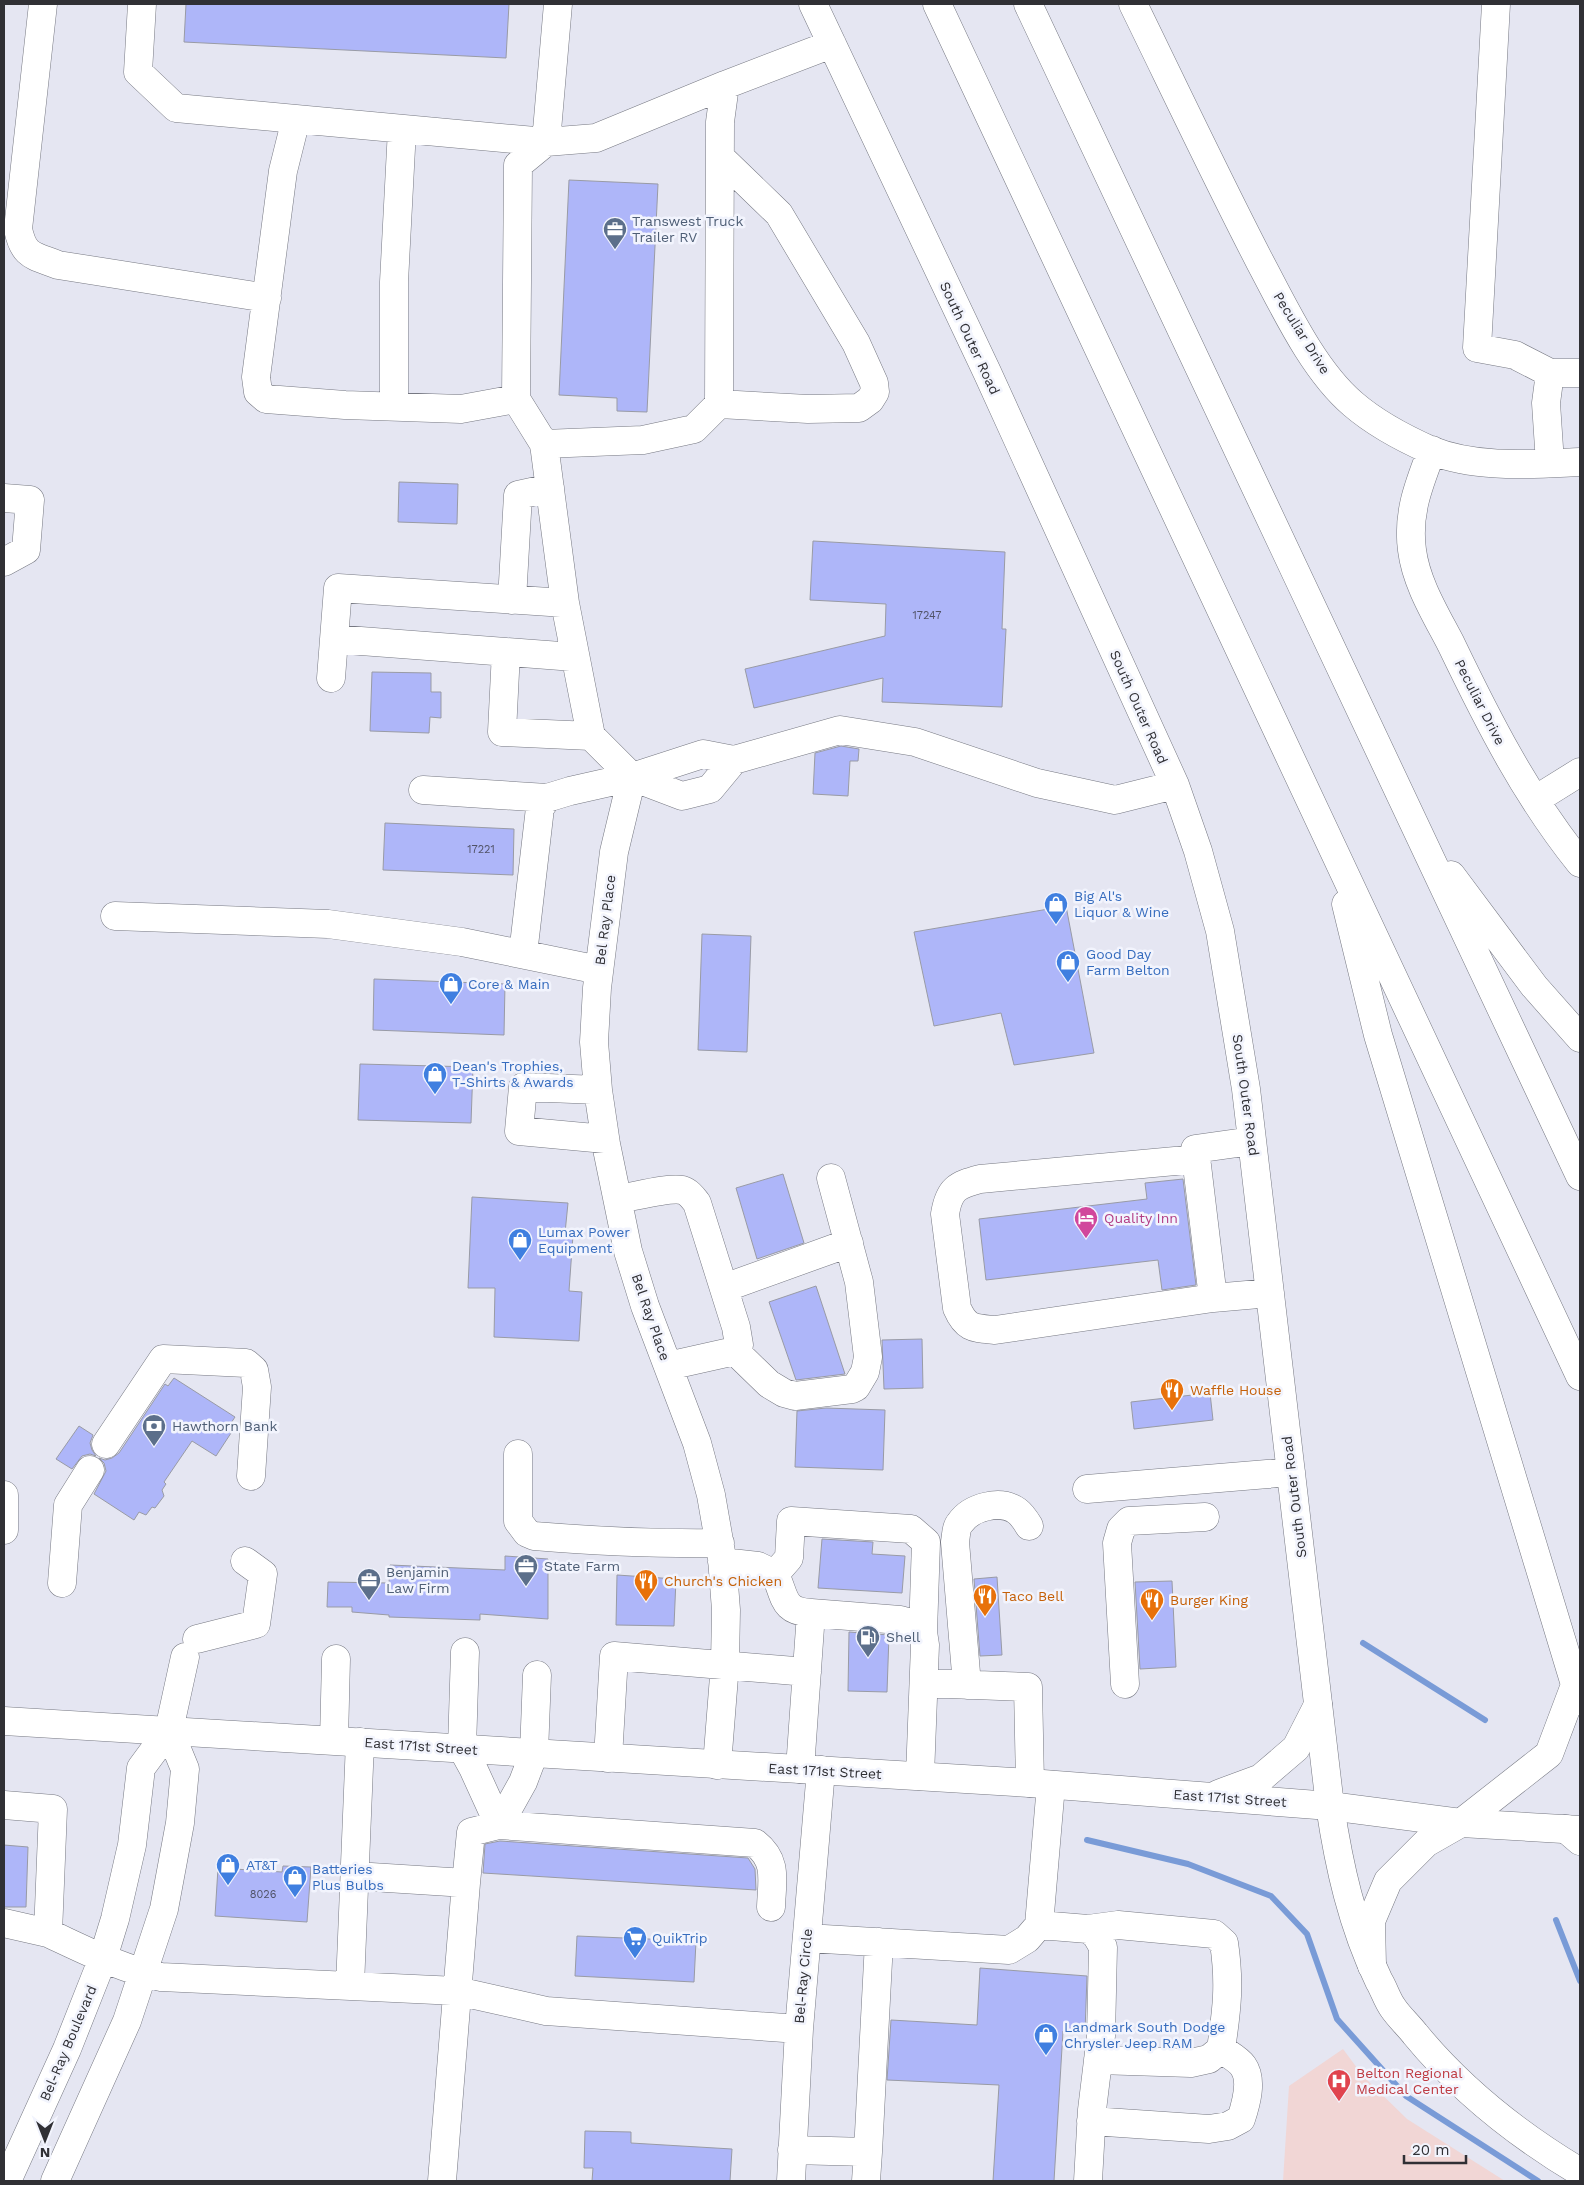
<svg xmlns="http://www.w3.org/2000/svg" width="1584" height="2185" font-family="'Work Sans',sans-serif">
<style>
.medical{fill:#f1d6d5}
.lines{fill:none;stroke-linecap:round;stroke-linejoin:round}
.stream{stroke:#799bd7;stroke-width:6}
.building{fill:#aeb6f9;stroke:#999ba5}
.minor-casing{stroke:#767882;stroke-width:29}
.major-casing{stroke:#767882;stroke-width:29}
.highway-casing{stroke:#767882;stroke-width:29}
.minor{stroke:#fff;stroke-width:28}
.major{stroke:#fff;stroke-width:28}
.highway{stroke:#fff;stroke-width:28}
.labels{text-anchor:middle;stroke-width:5;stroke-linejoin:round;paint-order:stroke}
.number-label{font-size:11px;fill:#505266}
.service-label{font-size:14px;fill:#4e5e75;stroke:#f2f4fd;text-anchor:start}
.street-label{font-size:14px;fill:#303035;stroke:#f2f4fd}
.shop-label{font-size:14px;fill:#366cbe;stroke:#f2f4fd;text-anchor:start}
.hotel-label{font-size:14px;fill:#b23c85;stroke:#f2f4fd;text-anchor:start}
.food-label{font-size:14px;fill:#c56008;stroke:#f2f4fd;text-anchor:start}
.health-label{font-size:14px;fill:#be3a42;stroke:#f2f4fd;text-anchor:start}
</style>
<rect width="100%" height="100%" fill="#e5e6f2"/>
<path class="medical" d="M1343,2049L1363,2076L1407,2119L1505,2181H1283L1289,2086Z"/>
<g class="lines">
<path class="stream" d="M1363,1643L1485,1720
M1087,1840L1188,1864L1271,1896L1307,1934L1337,2019L1406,2096L1538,2181
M1556,1920L1580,1981"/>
</g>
<path class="building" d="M186,4H509L506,58L184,42Z
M569,180L658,184L647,412L617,411V398L559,395Z
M399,482L458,484L457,524L398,522Z
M813,541L1005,552L1002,629H1006L1002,707L882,702L883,678L754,708L745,669L885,636L886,604L810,600Z
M372,672L431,673V692H441V718L430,717L429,733L370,731Z
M841,746L859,749L858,761H850L848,796L813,794L815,753Z
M385,823L514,829L513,875L383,870Z
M1066,906L1094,1053L1014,1065L1001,1013L934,1026L914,932Z
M702,934L751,936L747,1052L698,1050Z
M374,979L505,984L504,1035L373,1030Z
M360,1064L473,1067L471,1123L358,1120Z
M783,1174L804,1243L757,1259L736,1188Z
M1183,1179L1196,1285L1162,1290L1158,1260L986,1280L979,1219L1147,1199L1145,1183Z
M472,1197L568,1203L565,1233L573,1235L569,1291L582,1292L579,1341L494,1337L495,1288H468Z
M816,1286L845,1374L796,1380L769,1302Z
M922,1339L923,1388L884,1389L882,1340Z
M174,1378L235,1417L229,1426L233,1430L216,1456L192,1441L164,1482L166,1484L162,1490L164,1496L155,1508L152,1507L146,1515L139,1512L134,1520L94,1494L106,1471L104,1463L99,1458L105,1460L112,1458L119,1453L165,1384L168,1386Z
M1210,1393L1213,1420L1134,1429L1131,1402Z
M826,1408L885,1410L883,1470L795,1467L797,1411Z
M79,1426L93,1435L90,1443L92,1450L96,1456L90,1454L82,1456L72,1469L56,1459Z
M822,1539L873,1542L872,1554L905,1556L902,1593L818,1588Z
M505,1556L548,1559V1619L480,1614V1620L389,1617V1615L352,1612V1607H327L328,1582L389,1583L390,1565L505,1570Z
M617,1575L676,1579L674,1626L616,1625Z
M997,1577L1002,1655L980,1656L974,1579Z
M1172,1581L1176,1667L1140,1669L1135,1582Z
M849,1632L889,1635L887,1692L848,1691Z
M500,1841L748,1858L755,1869L756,1890L483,1873L485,1844Z
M4,1845L28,1847L26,1907H4Z
M283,1866L311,1867L307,1922L215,1916L218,1868L282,1872Z
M577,1936L696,1941L694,1982L575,1976Z
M980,1968L1087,1976L1085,2032L1063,2031L1054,2181H993L999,2085L887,2080L891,2020L977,2025Z
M585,2131L631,2132V2143L732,2149L730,2181H592L593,2168H584Z"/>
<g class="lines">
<g class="minor-casing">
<path id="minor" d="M43,4L18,229C24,257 33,255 58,265L267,298
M142,4L138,72L176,108L546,142L558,4
M813,4L987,372L1175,785L1198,851L1220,931L1246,1089L1330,1806C1339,1866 1352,1925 1379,1981C1384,1989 1387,2000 1393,2008C1399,2017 1408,2025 1415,2034C1461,2090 1518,2135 1580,2172
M1133,4C1175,90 1216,177 1260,262C1284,307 1313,370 1353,404C1375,423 1403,438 1430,450C1476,469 1532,464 1580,462
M1496,4L1477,348L1515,355L1550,373H1580
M296,119L283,171L256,377L258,392L266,399L345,405L461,409L516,399
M1550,373L1546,403L1550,463
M719,404L808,409L859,408L870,400L875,392L874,383L856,343L779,214L720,157
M394,406V282L402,129
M544,444L516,399L518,165L546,142L596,138L725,85
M1432,450C1419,484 1407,513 1412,550C1416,583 1436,615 1451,644C1488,721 1526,796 1580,863
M4,498L30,500L26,550L4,562
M512,600L518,495L550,488
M334,639L574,657
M506,652L502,732L591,736
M331,678L338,588L565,603
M734,760L710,789L682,796L632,777L591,736L565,603L544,444L643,440L694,429L719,404L720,122L725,85L832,44
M632,777L614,852L597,988L594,1042L598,1090L606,1144L628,1251L645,1306L697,1443L711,1495L722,1558L726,1610L725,1664L717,1765
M423,790L547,798
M1535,800L1580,772
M115,916L328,924L462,942L599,970
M523,954L540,808L547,798L570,791L632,777L703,754L734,760L840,730L915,742L1037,783L1115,800L1175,785
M598,1090L523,1087L519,1131L605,1139
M1252,1141L1195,1149L1213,1298L1270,1293
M1197,1159L980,1179C957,1185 949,1189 945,1214L957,1308C966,1329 974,1328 995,1330L1213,1298
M618,1199C633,1197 669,1187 682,1190C689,1192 693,1198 697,1203L736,1327L739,1345L735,1351L668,1366
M724,1288L849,1243
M735,1351L769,1384L784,1393L795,1396L852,1389L856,1387L865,1372L868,1357L859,1282L831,1178
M106,1444L163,1359L246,1363L254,1370L257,1387L251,1476
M518,1454V1521L527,1533L534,1536C596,1541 658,1544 720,1543
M1087,1489L1291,1472
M4,1495V1530
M722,1562L758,1566L775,1574C786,1598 782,1611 811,1613
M775,1574L789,1558L791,1521L911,1529L926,1542L923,1632
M62,1583L68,1505L90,1470
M197,1639L256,1624L263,1574L245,1561
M465,1652L462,1748L473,1768L499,1825L523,1782L534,1753L537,1675
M924,1683L1028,1687L1030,1783
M1125,1684L1117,1543L1121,1529L1129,1521L1205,1517
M967,1685L955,1542C956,1536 956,1527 960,1523C971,1507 1000,1499 1017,1511C1021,1514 1026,1521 1029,1526
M334,1740L336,1659
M608,1758L614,1656L807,1672
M800,1769L811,1613L900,1620L914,1624L923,1632L925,1645L920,1776
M4,1805L53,1809L48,1933C85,1950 121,1969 161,1977L457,1991L546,2011L799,2029
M355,1876L466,1883L442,2181
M466,1883L471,1832L499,1825L755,1843C778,1861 772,1880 771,1907
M4,1923L48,1933
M1039,1925L1088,1929L1096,1935L1103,1947L1101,2036L1092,2110L1088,2181
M1088,1929L1118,1925L1214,1934L1224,1943C1230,1983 1227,2009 1221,2049L1209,2059L1191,2063L1098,2060
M807,1938L1009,1950L1027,1939L1039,1925L1051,1785
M350,1986L360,1742
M1091,2121L1209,2129L1228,2126L1241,2119C1246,2104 1253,2080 1243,2066C1238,2059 1228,2054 1221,2049
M792,2150L868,2152L879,1942
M7,2181L67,2049L103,1958L115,1919L132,1845L141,1768L169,1730L185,1657
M55,2181L127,2021L164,1909L180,1823L185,1769L169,1730
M791,2181L799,2029L821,1770
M866,2181L868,2152"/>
</g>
<g class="major-casing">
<path id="major" d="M4,1721L1030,1783L1330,1806L1461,1823L1580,1830
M1218,1794L1261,1778L1296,1748L1318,1705
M1372,1966L1371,1921L1388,1881L1426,1843L1461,1823"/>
</g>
<g class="highway-casing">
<path id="highway" d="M937,4L1580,1376
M1028,4L1580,1176
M1451,875L1534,986L1580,1038
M1346,904L1378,1035L1580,1701
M1461,1823L1549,1754L1575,1685
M1566,1829L1580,1841"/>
</g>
<use href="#minor" class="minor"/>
<use href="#major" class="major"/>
<use href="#highway" class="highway"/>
</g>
<defs>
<g id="office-pin" transform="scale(1.25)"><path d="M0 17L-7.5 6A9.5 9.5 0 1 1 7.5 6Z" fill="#5c6f8a" stroke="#f2f4fd"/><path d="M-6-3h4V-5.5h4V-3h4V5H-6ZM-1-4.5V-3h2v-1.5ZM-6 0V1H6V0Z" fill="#fff"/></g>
<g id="shop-pin" transform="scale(1.25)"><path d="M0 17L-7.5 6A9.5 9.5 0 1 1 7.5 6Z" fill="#3f7fe0" stroke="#f2f4fd"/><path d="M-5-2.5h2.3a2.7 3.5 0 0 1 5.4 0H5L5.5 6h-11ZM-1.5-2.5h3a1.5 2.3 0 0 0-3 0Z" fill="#fff"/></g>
<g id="hotel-pin" transform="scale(1.25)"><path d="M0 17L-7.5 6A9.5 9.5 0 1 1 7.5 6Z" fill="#d1479c" stroke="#f2f4fd"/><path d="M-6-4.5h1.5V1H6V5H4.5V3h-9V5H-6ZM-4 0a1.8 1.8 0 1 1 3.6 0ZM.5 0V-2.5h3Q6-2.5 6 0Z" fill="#fff"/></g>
<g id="restaurant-pin" transform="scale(1.25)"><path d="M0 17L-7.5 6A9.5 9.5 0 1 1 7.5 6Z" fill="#e8710a" stroke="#f2f4fd"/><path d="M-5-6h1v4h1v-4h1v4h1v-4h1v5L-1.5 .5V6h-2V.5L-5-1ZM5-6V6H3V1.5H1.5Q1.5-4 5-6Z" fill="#fff"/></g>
<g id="bank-pin" transform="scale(1.25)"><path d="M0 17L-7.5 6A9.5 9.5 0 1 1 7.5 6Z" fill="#5c6f8a" stroke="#f2f4fd"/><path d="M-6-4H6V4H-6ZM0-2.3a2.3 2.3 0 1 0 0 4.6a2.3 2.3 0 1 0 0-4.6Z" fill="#fff"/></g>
<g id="fuel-pin" transform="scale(1.25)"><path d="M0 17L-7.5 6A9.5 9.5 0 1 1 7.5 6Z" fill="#5c6f8a" stroke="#f2f4fd"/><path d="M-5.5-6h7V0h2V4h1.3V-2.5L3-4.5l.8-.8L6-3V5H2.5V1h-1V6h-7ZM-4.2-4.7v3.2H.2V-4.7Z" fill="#fff"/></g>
<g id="supermarket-pin" transform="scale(1.25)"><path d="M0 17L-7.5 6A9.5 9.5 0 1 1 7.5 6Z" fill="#3f7fe0" stroke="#f2f4fd"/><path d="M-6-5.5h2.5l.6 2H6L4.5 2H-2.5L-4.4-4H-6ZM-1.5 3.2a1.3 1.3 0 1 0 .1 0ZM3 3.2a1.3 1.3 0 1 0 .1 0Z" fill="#fff"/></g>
<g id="hospital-pin" transform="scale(1.25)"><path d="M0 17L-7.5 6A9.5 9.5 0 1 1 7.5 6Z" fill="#e0444e" stroke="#f2f4fd"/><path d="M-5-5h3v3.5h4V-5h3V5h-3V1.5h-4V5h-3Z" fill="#fff"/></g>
</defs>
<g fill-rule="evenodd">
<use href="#office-pin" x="615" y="229"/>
<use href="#shop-pin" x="1056" y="904"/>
<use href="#shop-pin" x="1068" y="962"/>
<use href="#shop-pin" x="451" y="984"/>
<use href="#shop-pin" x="435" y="1074"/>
<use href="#hotel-pin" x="1086" y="1218"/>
<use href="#shop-pin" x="520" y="1240"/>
<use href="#restaurant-pin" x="1172" y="1390"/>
<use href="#bank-pin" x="154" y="1426"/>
<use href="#office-pin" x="526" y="1566"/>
<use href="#office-pin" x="369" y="1580"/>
<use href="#restaurant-pin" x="646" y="1581"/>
<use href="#restaurant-pin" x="985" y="1596"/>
<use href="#restaurant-pin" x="1152" y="1600"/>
<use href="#fuel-pin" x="868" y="1637"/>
<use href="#shop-pin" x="228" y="1865"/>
<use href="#shop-pin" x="295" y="1877"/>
<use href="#supermarket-pin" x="635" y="1938"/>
<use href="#shop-pin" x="1046" y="2035"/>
<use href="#hospital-pin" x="1339" y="2081"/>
</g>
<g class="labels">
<g class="number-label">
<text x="927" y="619">17247</text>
<text x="481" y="853">17221</text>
<text x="263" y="1898">8026</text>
</g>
<g class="service-label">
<text x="632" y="226">Transwest Truck<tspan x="632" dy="16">Trailer RV</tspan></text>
<text x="172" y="1431">Hawthorn Bank</text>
<text x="544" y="1571">State Farm</text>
<text x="386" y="1577">Benjamin<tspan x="386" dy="16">Law Firm</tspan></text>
<text x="886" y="1642">Shell</text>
</g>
<g class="street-label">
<text transform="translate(1302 333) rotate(58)" y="5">Peculiar Drive</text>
<text transform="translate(970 338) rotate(65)" y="5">South Outer Road</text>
<text transform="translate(1480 702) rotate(63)" y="5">Peculiar Drive</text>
<text transform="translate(1139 707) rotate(66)" y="5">South Outer Road</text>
<text transform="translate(605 920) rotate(-83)" y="5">Bel Ray Place</text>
<text transform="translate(1246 1095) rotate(82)" y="5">South Outer Road</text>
<text transform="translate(651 1317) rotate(71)" y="5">Bel Ray Place</text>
<text transform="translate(1294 1497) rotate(-97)" y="5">South Outer Road</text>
<text transform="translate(421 1746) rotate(4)" y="5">East 171st Street</text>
<text transform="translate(825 1771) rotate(3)" y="5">East 171st Street</text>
<text transform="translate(1230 1798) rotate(4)" y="5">East 171st Street</text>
<text transform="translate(803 1976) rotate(-85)" y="5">Bel-Ray Circle</text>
<text transform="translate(68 2043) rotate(-67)" y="5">Bel-Ray Boulevard</text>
</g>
<g class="shop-label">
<text x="1074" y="901">Big Al's<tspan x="1074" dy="16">Liquor &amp; Wine</tspan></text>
<text x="1086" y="959">Good Day<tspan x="1086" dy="16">Farm Belton</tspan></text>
<text x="468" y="989">Core &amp; Main</text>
<text x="452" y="1071">Dean's Trophies,<tspan x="452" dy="16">T-Shirts &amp; Awards</tspan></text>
<text x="538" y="1237">Lumax Power<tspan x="538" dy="16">Equipment</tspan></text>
<text x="246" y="1870">AT&amp;T</text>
<text x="312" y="1874">Batteries<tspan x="312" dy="16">Plus Bulbs</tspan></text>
<text x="652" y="1943">QuikTrip</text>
<text x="1064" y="2032">Landmark South Dodge<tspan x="1064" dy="16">Chrysler Jeep RAM</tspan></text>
</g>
<g class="hotel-label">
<text x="1104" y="1223">Quality Inn</text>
</g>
<g class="food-label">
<text x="1190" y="1395">Waffle House</text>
<text x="664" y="1586">Church's Chicken</text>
<text x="1002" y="1601">Taco Bell</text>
<text x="1170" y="1605">Burger King</text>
</g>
<g class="health-label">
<text x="1356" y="2078">Belton Regional<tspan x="1356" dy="16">Medical Center</tspan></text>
</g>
</g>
<rect width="1584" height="2185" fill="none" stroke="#303035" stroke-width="10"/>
<g transform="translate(45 2140) rotate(180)" stroke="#f2f4fd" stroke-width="4" paint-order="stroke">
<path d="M0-4L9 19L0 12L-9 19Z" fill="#303035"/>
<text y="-8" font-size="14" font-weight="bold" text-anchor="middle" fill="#303035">N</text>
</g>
<path d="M1404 2155v8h62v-8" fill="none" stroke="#303035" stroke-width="2.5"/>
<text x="1412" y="2155" font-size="15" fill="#303035" stroke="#f2f4fd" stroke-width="4" paint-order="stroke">20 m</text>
</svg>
